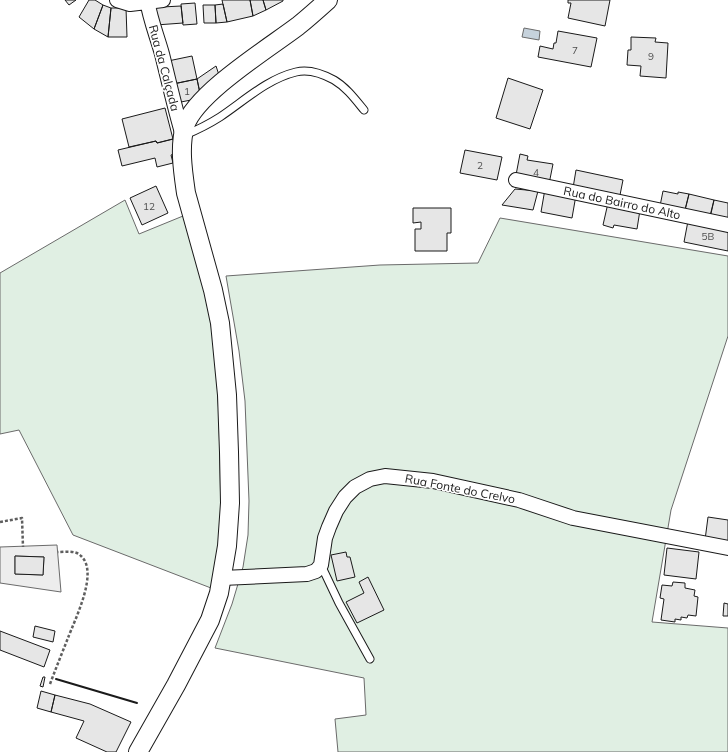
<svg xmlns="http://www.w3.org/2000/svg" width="728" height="752" font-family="Mulish,sans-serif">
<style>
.green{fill:#e0efe3;stroke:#6a6a6a}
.parking{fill:#ededed;stroke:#6a6a6a;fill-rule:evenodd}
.water{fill:#c6d2dc;stroke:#6a6a6a}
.building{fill:#e6e6e6;stroke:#1a1a1a}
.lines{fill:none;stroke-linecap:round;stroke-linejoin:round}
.service-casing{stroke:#1a1a1a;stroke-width:9}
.minor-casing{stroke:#1a1a1a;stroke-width:16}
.tertiary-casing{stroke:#1a1a1a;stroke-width:20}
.path{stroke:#5f5f5f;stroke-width:2.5;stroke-dasharray:3 2;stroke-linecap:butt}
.service{stroke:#fff;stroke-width:7}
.minor{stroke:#fff;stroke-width:14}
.tertiary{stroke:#fff;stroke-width:18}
.wall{stroke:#1a1a1a;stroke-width:2}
.labels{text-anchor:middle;stroke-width:3;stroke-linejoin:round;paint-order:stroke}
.number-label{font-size:10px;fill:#4d4d4d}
.street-label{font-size:12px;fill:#1a1a1a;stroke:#fff}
</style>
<rect width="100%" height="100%" fill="#fff"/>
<path class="green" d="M125,200L139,234L183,216L208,300L216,364L219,416L221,517L220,536L211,588L73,535L19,430L0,434V273Z
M500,218L728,256V336L671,510L652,622L728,628V752H338L335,719L366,715L364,678L215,648L232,604L243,567L248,535L249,501L245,401L239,351L226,276L380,265L478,263Z"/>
<path class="parking" d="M57,545L61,592L0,583V547ZM15,556L44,557L43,575L15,574Z"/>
<path class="water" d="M524,28L540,31L539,40L522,37Z"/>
<path class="building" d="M65,0H76L69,5Z
M89,0H95L103,5L94,29L79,17Z
M222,0H250L253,16L227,22Z
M250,0H263L266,10L253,16Z
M263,0H283V1L266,10Z
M568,0H610L605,26L568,18L571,3H568Z
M195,3L197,24L183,25L181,4Z
M161,4L162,7L181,6L183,23L156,25L154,5Z
M223,4L227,22L216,23L215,5Z
M103,5L111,8L108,37L94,29Z
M203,5H215L216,23H204Z
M111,8H126L127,37H108Z
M558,31L597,38L591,67L538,57L540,46L553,49L554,43H556Z
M631,37L656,38L655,42L668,43L666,78L640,76L641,66L627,65L628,50H631Z
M192,56L197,79L173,84L168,61Z
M216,66L221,81L201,98L197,79Z
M508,78L543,90L530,129L496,118Z
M197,79L201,98L176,103L173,84Z
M165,108L173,139L157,143L156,141L129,147L122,119Z
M173,139L176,153L171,155L173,163L157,167L155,158L122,166L118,150L156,141L157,143Z
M465,150L502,157L497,180L460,173Z
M520,154L528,156L527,160L553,164L549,184L516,175Z
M576,170L623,180L619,200L573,188Z
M156,186L168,213L142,225L130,198Z
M515,189L538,191L533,210L502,205Z
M545,189L576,195L572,218L541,212Z
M663,191L678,194V192L689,194L684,214L660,206Z
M689,194L714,200L709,220L684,214Z
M714,200L728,203V222L710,218Z
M608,203L640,210L637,229L614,225L613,228L603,225Z
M413,208H451V233H447V251H415V229H421V222L413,223Z
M688,221L728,228V251L684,242Z
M708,517L728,520V544L705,540Z
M667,548L699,552L696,579L664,575Z
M346,552L347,557H350L355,577L337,581L331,555Z
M15,556L44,557L43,575L15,574Z
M368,577L384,610L357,623L346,602L364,593L359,582Z
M673,582L685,583V588L695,590L694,596L698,597L696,616L688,615L687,618L681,617V620L675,619V622L661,620L664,599L660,598L662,585L672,586Z
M724,603L728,604V616H723Z
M35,626L55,631L53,642L33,637Z
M0,631L50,650L44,667L0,650Z
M43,677H45L43,687L40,686Z
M41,691L55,695L51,712L37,708Z
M55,695L90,704L131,722L116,752H107L76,738L84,721L51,712Z"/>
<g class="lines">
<g class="service-casing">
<path id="service" d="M185,135C197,130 209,124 220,117C244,101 267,79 296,72C308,69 323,74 334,80C346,87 355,99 364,110
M321,565L339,603L370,659"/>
</g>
<g class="minor-casing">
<path id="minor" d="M117,0L130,4L163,0
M147,0C150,19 157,36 162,54C169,82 175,109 183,136
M516,180L728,225
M222,578L307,574L316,571L321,565L325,538L329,527L336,511L345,497L355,487L370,479L385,476L433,481L519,500L573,518L728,548"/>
</g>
<g class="tertiary-casing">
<path id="tertiary" d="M138,752L176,685L210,620L219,593L227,546L230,503L229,452L227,395L220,323L213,290L186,193C183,172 179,147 185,126C196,93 269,48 298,26C308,18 318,9 328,0"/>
</g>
<path class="path" d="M0,522L22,518L23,547
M50,684C56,668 62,653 68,638C75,619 99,572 81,556C76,550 65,552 58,552"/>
<use href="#service" class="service"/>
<use href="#minor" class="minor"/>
<use href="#tertiary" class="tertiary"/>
<path class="wall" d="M56,679L137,703"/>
</g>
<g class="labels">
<g class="number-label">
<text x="575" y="54">7</text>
<text x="651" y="60">9</text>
<text x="187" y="95">1</text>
<text x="480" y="169">2</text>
<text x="536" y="176">4</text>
<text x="149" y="210">12</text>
<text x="708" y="240">5B</text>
</g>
<g class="street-label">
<text transform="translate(164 68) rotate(75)" y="4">Rua da Calçada</text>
<text transform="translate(622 203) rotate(12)" y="4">Rua do Bairro do Alto</text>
<text transform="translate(460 489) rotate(11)" y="4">Rua Fonte do Crelvo</text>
</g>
</g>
</svg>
